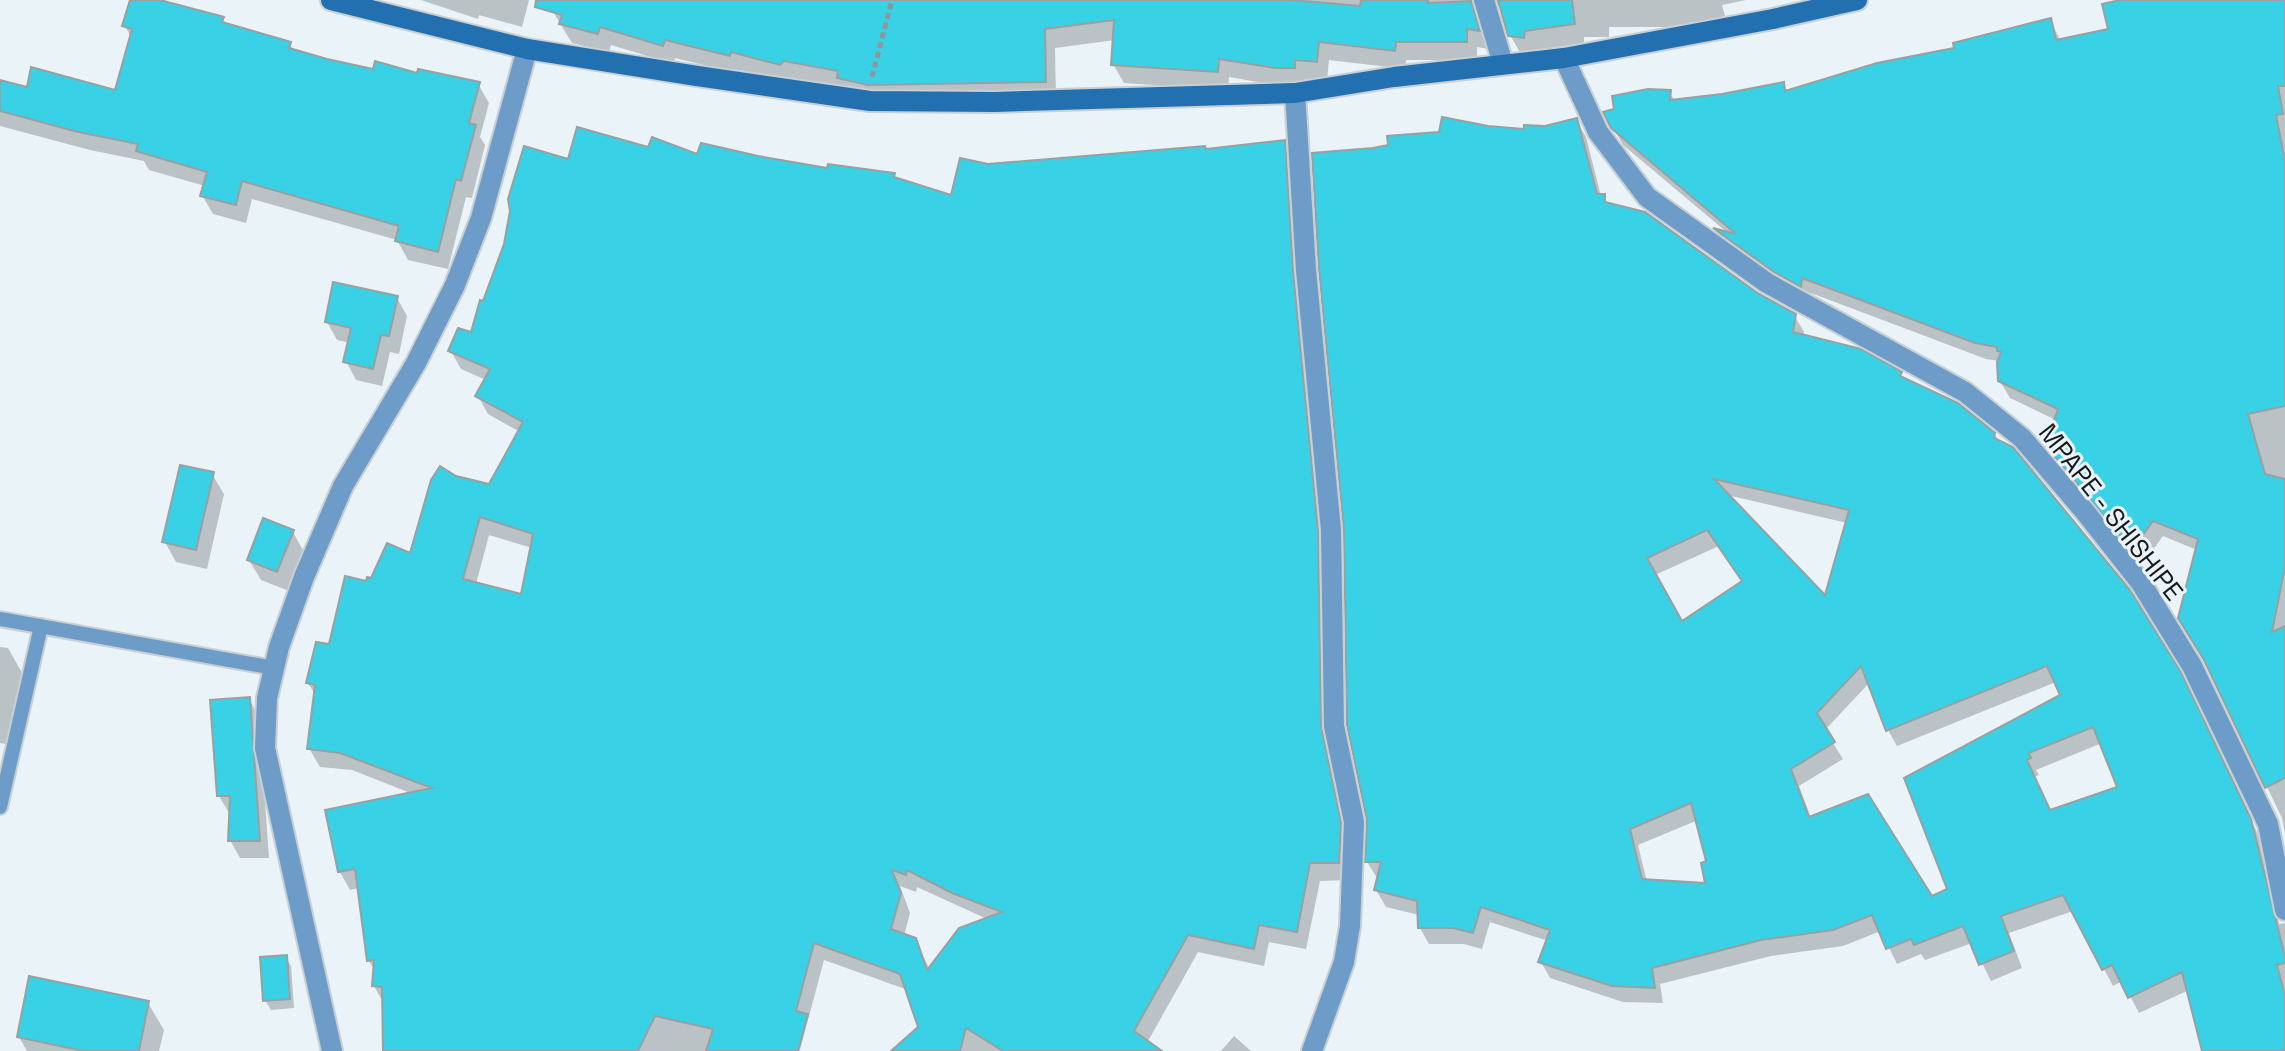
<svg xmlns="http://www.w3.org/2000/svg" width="2285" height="1051" font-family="'Space Grotesk',sans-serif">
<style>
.shadow{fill:#0003;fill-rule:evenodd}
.building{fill:#39d1e6;stroke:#97a1a2;stroke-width:2;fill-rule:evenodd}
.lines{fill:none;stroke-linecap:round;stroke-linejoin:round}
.lane-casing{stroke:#c8d0d4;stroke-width:18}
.street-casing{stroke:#c8d0d4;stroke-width:24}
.secondary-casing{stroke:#c8d0d4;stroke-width:24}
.path{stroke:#90969a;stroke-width:5;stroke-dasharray:6 4;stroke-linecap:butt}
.lane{stroke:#6e9cc9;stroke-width:14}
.street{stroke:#6e9cc9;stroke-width:20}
.secondary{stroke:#2370b1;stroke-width:20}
.labels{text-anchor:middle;stroke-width:6;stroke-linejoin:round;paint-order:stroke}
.street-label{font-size:26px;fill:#16191a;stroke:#eaf3f8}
</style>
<rect width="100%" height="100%" fill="#eaf3f8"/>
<path class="shadow" d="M132,0H153L222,19L226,25L290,44L294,52L374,72L478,84L489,103L480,137L485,145L472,198L466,197L448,269L408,260L397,240L252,199L246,223L213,214L202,195L205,186L149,170L144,161L90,150L0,126V82L28,89L116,93L132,39L125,26Z
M421,0H529L522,27L479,15L478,19Z
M559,0H1746L1722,5L1725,16L1679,27H1609V37H1584V43L1535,50L1534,57L1521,54L1510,35L1500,6H1492L1489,49L1477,47V60H1406L1405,69L1329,60L1327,80L1305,79V87H1287L1229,77L1228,90L1124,83L1113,64L1115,40L1055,48L1056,101L880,103L845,88L796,79L791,83L741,70L740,74L675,58L674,64L611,45L609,52L572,43L555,15Z
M2133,0H2285V834L2282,818L2208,664L2197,550L2163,536L2142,565L2057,462L2047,445L2056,420L2010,398L2000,381L1999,361L1986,359L1811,293L1810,302L1725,245L1717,231L1729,234L1623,145L1613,127L1669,92L1675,101L1722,96L1783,84L1788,92L1956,50L2050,21L2061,41L2110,31Z
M1576,120L1586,137L1601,196L1609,205L1794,315L1804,332L1803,336L1900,374L1904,380L1994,434L2189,691L2264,847L2279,924L2285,923V1051H2204L2189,990L2139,1013L2122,981L2113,986L2073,911L2009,933L2022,968L1991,981L1972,943L1925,960L1921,954L1897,964L1881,931L1843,946L1771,956L1660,984L1663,1003L1623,1002L1550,978L1541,962L1548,941L1490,922L1482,949L1464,944H1429L1420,928L1419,915L1386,907L1376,890L1379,878H1377L1367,862L1373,150L1488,128L1526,131ZM1727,495L1847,523L1826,599ZM1719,546L1744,582L1682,624L1655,575ZM1870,682L1888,730L1897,746L2056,682L2062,695L1950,890L1931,899L1811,818L1799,786L1843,759L1825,730ZM2102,743L2120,788L2050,812L2034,777L2039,775L2036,770ZM1698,820L1709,863L1707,885L1647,882L1638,845Z
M1284,143L1294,161L1350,843L1349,880L1320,881L1306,949L1269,942L1264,966L1198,952L1147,1043L1158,1051H894L920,1027L908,990L824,960L800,1050L798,1051H385L384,1004L374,986L375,971L369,961L359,888L350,890L340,872L413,794L352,770L320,767L309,748L316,696L308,683L368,583L411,556L455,478L490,486L520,432L488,414L478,396L486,380L461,369L451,351L472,334L484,304L570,161L650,149L698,156L894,175L896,180L953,198L988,166L1206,151ZM489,535L532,548L523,596L476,584ZM900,886L916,892L917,887L987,919L930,970L915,940L904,936L910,913Z
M397,298L407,316L399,354L390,352L382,386L356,380L346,361L350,343L337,340L327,322Z
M212,474L224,494L207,569L176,562L165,542Z
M293,532L304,552L289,591L261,580L249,560Z
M0,647L8,648L25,678L10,745L0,743Z
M249,699L259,717L269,858H240L230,840L229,813L219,796Z
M286,957L291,966L294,1008L271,1010L265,1000Z
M148,1003L164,1030L159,1051H27L19,1037Z
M1234,1036L1251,1051H1221Z"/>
<path class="building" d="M130,0H160L224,17L222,22L291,42L289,48L327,59L373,69L375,61L417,73L418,69L480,82L469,123L476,125L461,181L456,179L438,252L395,241L399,226L242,181L236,205L200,196L207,172L136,151L138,144L78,132L0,111V80L27,87L31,67L115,90L132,29L122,26Z
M536,0H1293L1360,6L1361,0H1428V3L1471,1L1480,31L1467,29V42H1396L1395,51L1319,42L1317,62L1295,60V68H1275L1219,59L1218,72L1111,65L1114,20L1045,29L1046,82L868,85L837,78L838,71L784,61L780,65L731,52L730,56L665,40L663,46L600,27L598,34L559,24L562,15L535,7Z
M1498,0H1572L1575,24L1525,31L1524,38L1508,36Z
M2120,0H2285V86H2278L2283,114L2276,115L2285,161V406L2248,414L2265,474L2285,479V567L2272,632L2285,626V778L2265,788L2204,660L2178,618L2198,539L2153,521L2132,550L2045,445L2058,409L1998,381L1997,362L2001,352L1997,351V347L1975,343L1802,278L1801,287L1774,272L1713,228L1736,234L1611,128L1603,112L1614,109L1612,96L1648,89L1671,90L1670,100L1722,94L1784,82L1785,91L1877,63L1954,48L1953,43L2051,18L2056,40L2108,29L2102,4Z
M1442,117L1488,126L1524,129V125L1545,126L1577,118L1597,194H1605V202L1645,212L1759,294L1796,314L1793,332L1861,349L1902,372L1900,376L1958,403L1995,433L1994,438L2013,447L2130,590L2181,672L2251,819L2285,957V963L2277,965L2285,996V1051H2202L2182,972L2128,998L2112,965L2102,970L2063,895L2001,916L2014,951L1979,965L1963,926L1914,945L1911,939L1886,949L1872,915L1833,930L1761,940L1652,968L1655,988L1612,986L1538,962L1550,930L1481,907L1473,933L1453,928H1418L1417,901L1374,890L1381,862H1365L1367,820L1347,725L1344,530L1319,269L1312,153L1373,148L1388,145L1387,136L1439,132ZM1714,479L1849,510L1825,595ZM1707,530L1742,581L1682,621L1647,558ZM1861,666L1886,731L2047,666L2060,695L1904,778L1947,889L1932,896L1868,794L1809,817L1791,769L1835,742L1817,713ZM2093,727L2117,787L2050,810L2027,760L2031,758L2029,753ZM1691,803L1706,861L1701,863L1705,883L1642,879L1630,829Z
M577,127L648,147L652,137L697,154L701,143L758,156L827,168L828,164L895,173L894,177L951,195L960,158L988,164L1205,146L1206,149L1285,140L1293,271L1318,531L1321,726L1341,823L1339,863H1310L1297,932L1259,925L1254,949L1188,935L1134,1031L1162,1051H1003L966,1028L960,1051H891L918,1027L900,974L814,943L796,1011L808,1014L798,1051H706L713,1029L655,1016L638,1051H383L382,987L372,986L374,960L367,961L355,869L338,872L325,810L432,788L340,753L307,749L315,685L306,683L316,642L329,644L345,576L366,581L367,577L371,578L387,543L410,553L431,480L440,466L456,476L489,484L523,422L475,396L490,369L448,351L458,328L471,332L480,300L483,301L504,244L510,211L508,199L524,146L568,159ZM480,517L533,534L521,594L463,579ZM892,870L906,875L907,870L952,893L1002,912L959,928L927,970L916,938L891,929L901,893Z
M333,282L398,296L389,336L381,335L373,369L343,362L351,328L325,322Z
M180,465L214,472L196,550L162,542Z
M263,518L294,530L277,572L247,560Z
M250,697L260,841H228L230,796H217L210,700Z
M287,955L290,999L263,1001L260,957Z
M29,976L149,1001L139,1051H83L17,1037Z"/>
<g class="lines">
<g class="lane-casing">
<path id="lane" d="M0,619L274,668
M0,807L41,626"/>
</g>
<g class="street-casing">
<path id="street" d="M1484,0L1503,64
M1564,58L1598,132L1647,197L1767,283L1965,392L2022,438L2086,513L2141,583L2192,666L2268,824L2285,910
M1295,93L1306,270L1331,530L1334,726L1354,822L1350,926L1344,962L1312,1051
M332,1051L265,748L267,698L279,647L304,577L343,486L416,363L455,285L481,218L527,49"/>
</g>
<g class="secondary-casing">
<path id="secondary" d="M331,0L527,49L697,76L870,101L994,102L1295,93L1394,77L1564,58L1773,19L1857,0"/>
</g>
<path class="path" d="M872,77L892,0"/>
<use href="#lane" class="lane"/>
<use href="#street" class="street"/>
<use href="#secondary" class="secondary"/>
</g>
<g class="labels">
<g class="street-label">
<text transform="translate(2111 512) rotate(52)" y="9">MPAPE - SHISHIPE</text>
</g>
</g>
</svg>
